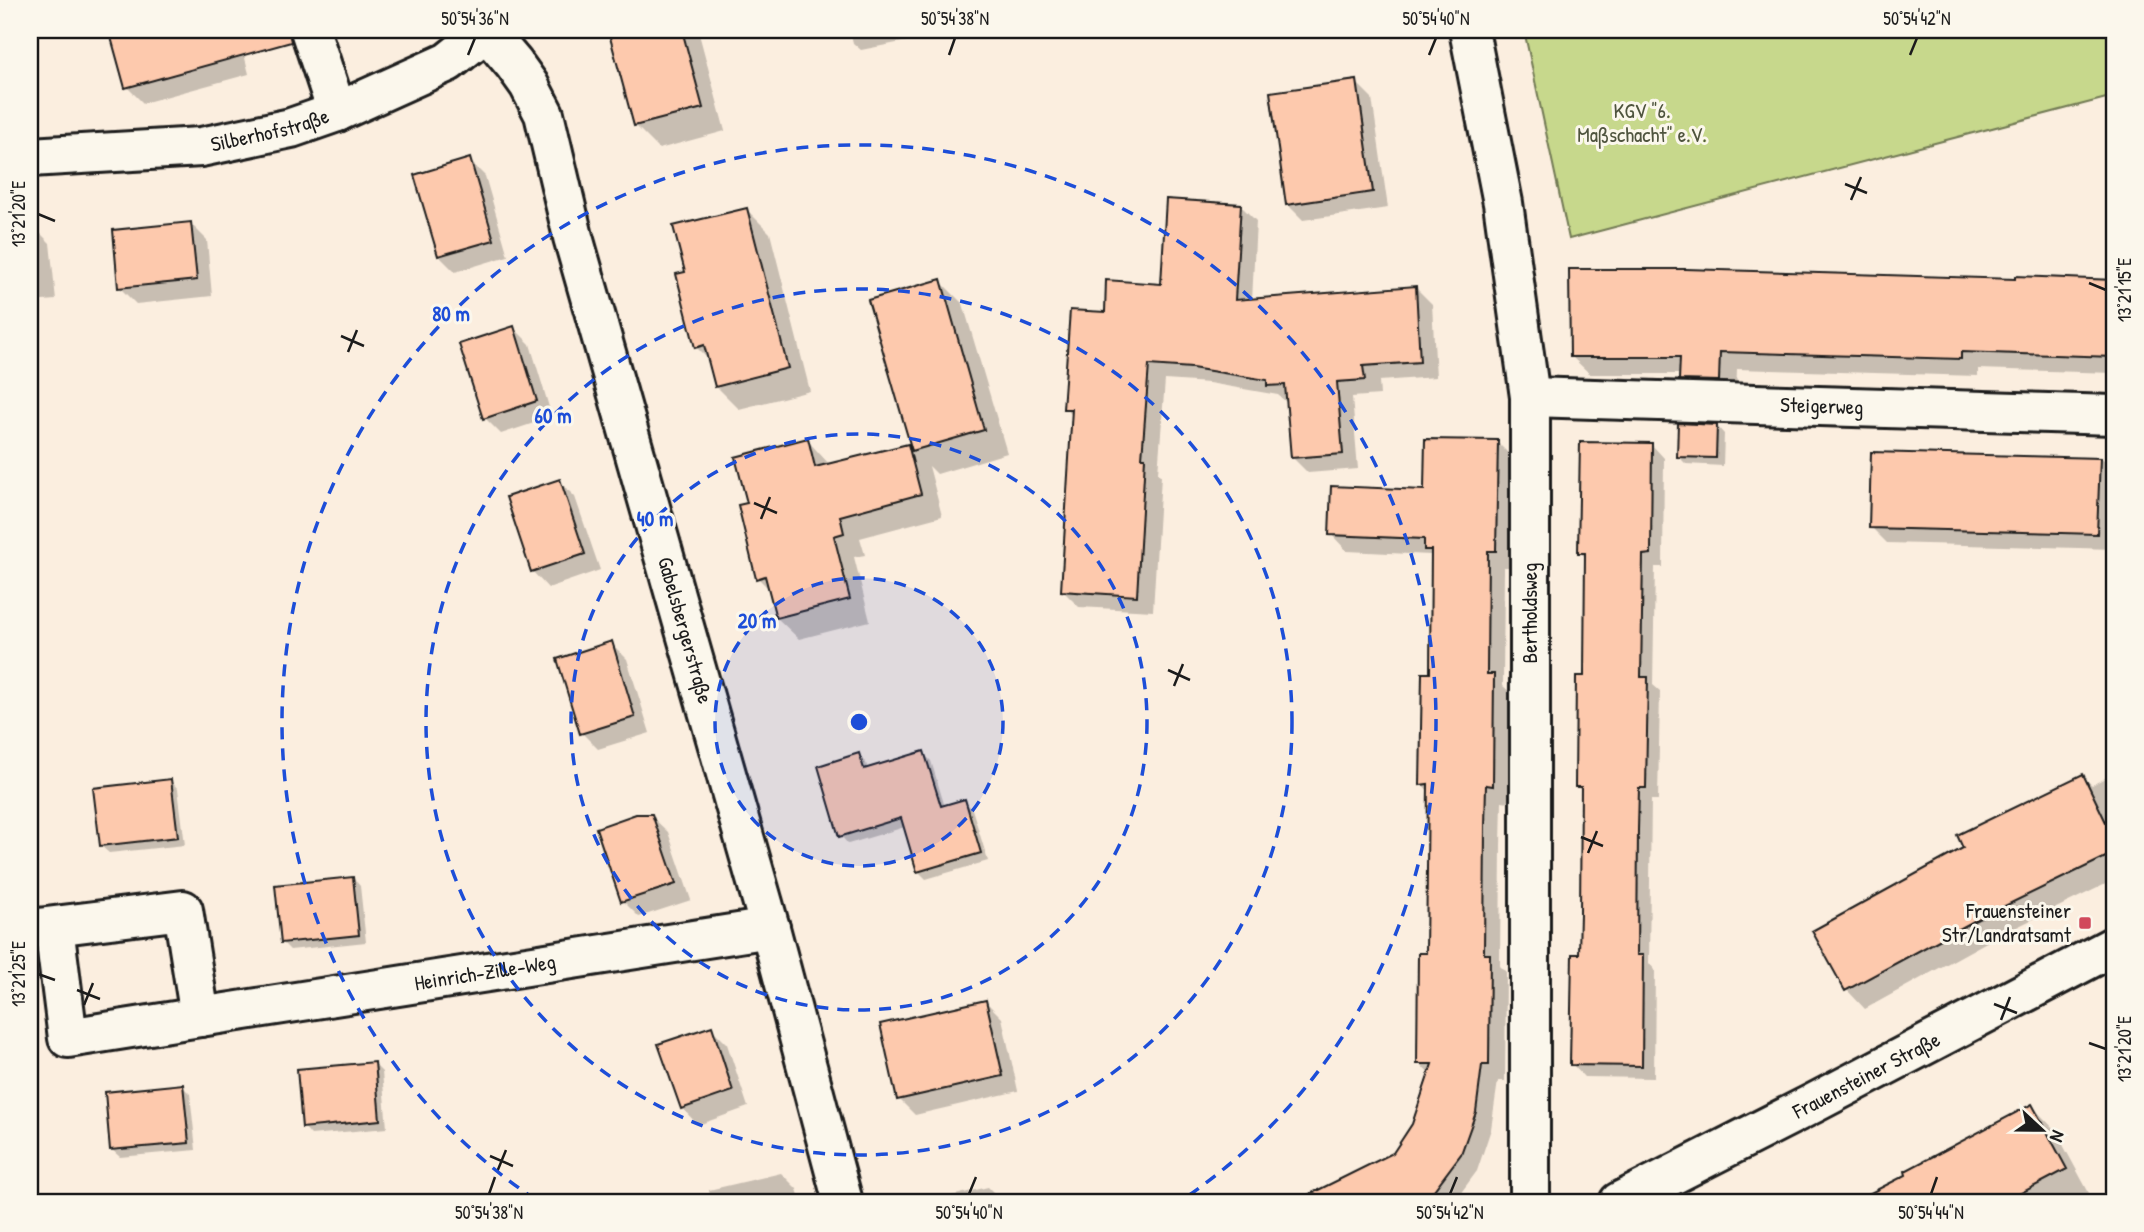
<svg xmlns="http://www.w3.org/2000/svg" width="2144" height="1232" font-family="'Patrick Hand',sans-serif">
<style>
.green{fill:#c7d88c;stroke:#727a54;stroke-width:2}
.shadow{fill:#0003}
.building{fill:#fdc9ad;stroke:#1c1c1c;stroke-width:2}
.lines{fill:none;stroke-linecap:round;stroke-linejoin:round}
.street-casing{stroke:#1c1c1c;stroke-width:44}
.secondary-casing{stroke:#1c1c1c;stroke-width:44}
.street{stroke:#fbf7ec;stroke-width:38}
.secondary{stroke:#fbf7ec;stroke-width:38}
.ticks{fill:none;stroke:#1c1c1c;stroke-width:2.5}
.ring{fill:none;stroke:#1d4ed8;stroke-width:3.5;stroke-dasharray:12 9}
.poi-dot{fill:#d1495b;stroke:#fbf7ec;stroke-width:2.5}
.labels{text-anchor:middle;stroke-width:6;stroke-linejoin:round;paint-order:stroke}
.park-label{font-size:21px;fill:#4f543e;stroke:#fbf7ec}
.street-label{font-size:21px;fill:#1c1c1c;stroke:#fbf7ec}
.poi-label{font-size:21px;fill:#1c1c1c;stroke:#fbf7ec;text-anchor:end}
.centre{fill:#1d4ed8;stroke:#fbf7ec;stroke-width:3.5}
.ring-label{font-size:21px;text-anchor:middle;font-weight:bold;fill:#1d4ed8;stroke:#fbf7ec;stroke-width:6;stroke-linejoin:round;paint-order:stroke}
.neatline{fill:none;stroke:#1c1c1c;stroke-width:2.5}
.ticks-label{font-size:18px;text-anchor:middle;fill:#1c1c1c}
</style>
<rect width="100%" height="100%" fill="#fbeedf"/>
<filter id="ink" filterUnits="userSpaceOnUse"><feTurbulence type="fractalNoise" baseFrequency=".0143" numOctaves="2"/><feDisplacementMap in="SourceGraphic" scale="14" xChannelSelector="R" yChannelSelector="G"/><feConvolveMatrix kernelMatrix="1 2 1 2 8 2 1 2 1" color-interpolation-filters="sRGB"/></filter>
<g filter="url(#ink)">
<path class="green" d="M1524,30H2114V96L1569,239Z"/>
<path class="shadow" d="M111,30H238L249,74L143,103L127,87Z
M610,30H698L725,131L659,149L635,125Z
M850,30H905L907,41L861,50L853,43Z
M1356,82L1372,98L1388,208L1303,220L1287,204Z
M469,160L485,176L508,256L455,272L439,256Z
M1240,205L1256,221L1252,301L1416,288L1432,304L1436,377L1379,381L1380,395L1352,397L1358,469L1308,473L1292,457L1288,401H1285L1278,395L1209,383L1165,380L1158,473L1161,476L1153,611L1079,607L1063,591L1073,416L1065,408L1106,314L1163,285Z
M747,210L770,233L810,391L739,409L716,386L709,360L696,347L687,273Z
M191,224L207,240L212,296L136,304L120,288Z
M34,227L50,243L56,300L30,302V228Z
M2016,278L2114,281V373L1978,369V376L1737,369L1736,398L1699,397L1681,379V374H1590L1572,357L2016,281Z
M940,281L963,304L1007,453L937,474L929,466L942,516L860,538L865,555L854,557L870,621L799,639L777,618L771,591L758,578L749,504L807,440L830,465L907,446L914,452L870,301Z
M514,328L530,344L552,417L501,434L485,418L461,345Z
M1717,426L1724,434L1723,466L1686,464L1679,457Z
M1497,442L1514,459L1512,567H1504L1503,686L1510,692L1509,802L1502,801L1501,845L1500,966L1506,972L1505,1081H1498L1491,1129L1477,1171L1454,1202H1298L1394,1154L1413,1125L1430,1075L1419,1063L1427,954L1429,792L1422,784L1431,675L1432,556L1431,555L1347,551L1331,534L1426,492Z
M1652,445L1664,458L1663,567H1655L1653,685L1660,691L1658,800H1651L1649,963L1655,970L1654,1078L1584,1077L1572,1064L1580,956L1583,793L1577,786L1586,678L1587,559L1580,552Z
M1873,453L2114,460V549L1887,543L1871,527Z
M559,481L575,497L600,570L548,588L532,571Z
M611,643L627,659L650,733L598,749L582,733Z
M923,753L931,761L945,807L964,801L972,809L988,861L926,879L918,871L905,827L848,844L841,836L859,755L866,763L868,769Z
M2114,773V880L1992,939L1865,1009L1847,990L1815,932L1965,849L2082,776L2092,785Z
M171,781L178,789L185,845L109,853L101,846Z
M651,816L668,832L691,900L639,917L623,901Z
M353,878L360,886L366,942L290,950L282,942Z
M986,1002L1002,1018L1018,1091L915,1115L899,1099Z
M711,1028L727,1044L748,1107L698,1125L682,1108Z
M374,1064L382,1072L387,1128L311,1135L304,1127Z
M182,1086L190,1094L196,1150L120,1157L112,1150Z
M30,1103L38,1117L30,1121Z
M2032,1106L2055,1130L2089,1193L2071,1202H1904L1894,1183Z
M781,1173L797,1189L801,1202H711L709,1190Z
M988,1187L1003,1202H927Z"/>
<path class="building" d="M109,30H289L291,42L125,88Z
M608,30H682L703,108L634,126Z
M1357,80L1373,192L1286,205L1270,92Z
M470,158L494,240L438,256L414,175Z
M1166,199L1241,204L1235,300L1416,286L1420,362L1363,366L1365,380L1337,382L1343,454L1291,458L1285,385L1267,386V380L1192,368L1149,365L1142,458H1145L1137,596L1061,591L1072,409H1063L1070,310L1105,312L1106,280L1161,284Z
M747,208L788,368L715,387L704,345L695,348L676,274L685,272L673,226Z
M191,222L197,280L118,288L113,230Z
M1569,269H1685L2015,279V276L2114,280V357L1961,352V359L1720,352L1719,381L1679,380L1680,357H1570Z
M941,279L984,430L912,451L868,300Z
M514,326L537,401L483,419L459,344Z
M1678,423L1717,425L1716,458L1677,457Z
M808,438L815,467L908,444L921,494L840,516L844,533L834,536L850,599L776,618L765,576L756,579L738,505L747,503L735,457Z
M1425,439L1498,440L1496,551H1488L1487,674H1494L1493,786L1486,785L1485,827L1484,954H1490L1489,1065H1482L1476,1112L1461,1154L1434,1190L1421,1202H1294L1393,1153L1412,1124L1432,1064H1417L1418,953H1426L1428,784L1420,785L1422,673H1430L1431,550H1424V539L1329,535L1331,486L1424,490Z
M1580,442L1652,443L1651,554L1643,555L1641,677H1648L1646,788H1639L1638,830L1637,955H1643L1642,1066L1570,1065L1572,954H1579L1580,913L1581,787H1575L1576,676H1584L1585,553H1578Z
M1871,452L2100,458L2097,534L1869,528Z
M560,479L585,554L531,572L506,497Z
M612,641L635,717L580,734L557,659Z
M924,751L941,806L965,799L981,853L917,872L901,818L839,837L818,766L859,753L864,769Z
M2083,774L2114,839V853L1974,921L1845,991L1812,931L1963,848L1957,835Z
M171,779L178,837L100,846L93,788Z
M636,814H652L676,884L621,902L596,828Z
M353,877L359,935L281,943L275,885Z
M986,1000L1003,1076L897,1100L880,1024Z
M712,1026L733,1091L681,1109L658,1044Z
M375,1062L380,1120L302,1128L297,1069Z
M183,1084L189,1143L110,1150L105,1092Z
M2032,1104L2067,1169L2004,1202H1853L1906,1175L1905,1171Z"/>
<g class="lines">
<g class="street-casing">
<g id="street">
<path d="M310,30L337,112"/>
<path d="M1469,30L1503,203L1530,397V1202"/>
<path id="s1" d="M486,31L514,64L529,85L544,114L573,237L770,928L843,1202"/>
<path id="s2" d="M30,157L201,147L291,128L337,112L448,62L488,30"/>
<path id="s3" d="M1530,397L2114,415"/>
<path d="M54,927L68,1038L200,1017"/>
<path id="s4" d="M30,929L183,910L200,1017L770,928"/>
</g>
</g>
<g class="secondary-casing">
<g id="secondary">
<path id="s5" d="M1619,1202L1814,1103L2114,946"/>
</g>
</g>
<use href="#street" class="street"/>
<use href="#secondary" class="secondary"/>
</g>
</g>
<path class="ticks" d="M468,55L475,38M949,55L955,38M1429,55L1436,38M1910,55L1917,38M1845,184L1867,193M1851,200L1861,177M38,214L55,221M2089,283L2106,290M341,336L364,346M348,352L357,330M754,503L777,513M761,519L770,497M1168,670L1190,680M1174,686L1183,664M1581,837L1603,846M1588,853L1597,831M38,974L55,980M77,990L100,999M1994,1004L2017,1013M84,1005L93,983M2001,1020L2010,997M2089,1043L2106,1049M490,1156L513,1166M497,1172L506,1150M489,1194L495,1177M969,1194L976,1177M1450,1194L1457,1177M1931,1194L1937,1177"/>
<circle cx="859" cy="722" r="144" fill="#1d4ed8" fill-opacity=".12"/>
<g class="ring">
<circle cx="859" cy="722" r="144"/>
<circle cx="859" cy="722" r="288"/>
<circle cx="859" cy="722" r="433"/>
<path d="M536 1200A577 577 0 1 1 1182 1200"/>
</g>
<rect class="poi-dot" x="2078" y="916" width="14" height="14" rx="3.5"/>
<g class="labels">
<g class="park-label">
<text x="1642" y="118">KGV "6.<tspan x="1642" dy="24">Maßschacht" e.V.</tspan></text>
</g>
<g class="street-label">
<text dy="7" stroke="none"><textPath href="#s2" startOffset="242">Silberhofstraße</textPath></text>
<text dy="7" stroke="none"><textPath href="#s3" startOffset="292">Steigerweg</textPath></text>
<text transform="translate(1530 613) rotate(-90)" y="7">Bertholdsweg</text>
<text dy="7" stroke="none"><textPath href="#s1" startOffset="637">Gabelsbergerstraße</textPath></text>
<text dy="7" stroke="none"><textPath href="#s4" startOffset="551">Heinrich-Zille-Weg</textPath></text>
<text dy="7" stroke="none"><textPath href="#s5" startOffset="278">Frauensteiner Straße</textPath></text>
</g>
<g class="poi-label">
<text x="2071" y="918">Frauensteiner<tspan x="2071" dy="24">Str/Landratsamt</tspan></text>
</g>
</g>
<circle cx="859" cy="722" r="10" class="centre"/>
<g class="ring-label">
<text x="451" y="321">80 m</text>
<text x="553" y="423">60 m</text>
<text x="655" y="526">40 m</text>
<text x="757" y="628">20 m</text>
</g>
<rect width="2144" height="1232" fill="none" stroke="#fbf7ec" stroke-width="77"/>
<g transform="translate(2042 1130) rotate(112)" stroke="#fbf7ec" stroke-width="5" paint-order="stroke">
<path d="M0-5L12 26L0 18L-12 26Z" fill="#1c1c1c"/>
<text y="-10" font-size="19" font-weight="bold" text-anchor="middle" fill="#1c1c1c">N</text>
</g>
<rect x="38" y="38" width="2068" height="1156" class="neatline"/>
<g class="ticks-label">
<text x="475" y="25">50°54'36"N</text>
<text x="955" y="25">50°54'38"N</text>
<text x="1436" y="25">50°54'40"N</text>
<text x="1917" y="25">50°54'42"N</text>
<text transform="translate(19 214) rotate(-90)" y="6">13°21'20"E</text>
<text transform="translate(2125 290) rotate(-90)" y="6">13°21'15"E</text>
<text transform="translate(19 974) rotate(-90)" y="6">13°21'25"E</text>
<text transform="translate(2125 1049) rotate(-90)" y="6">13°21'20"E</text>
<text x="489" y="1219">50°54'38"N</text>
<text x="969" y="1219">50°54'40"N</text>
<text x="1450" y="1219">50°54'42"N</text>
<text x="1931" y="1219">50°54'44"N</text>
</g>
</svg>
